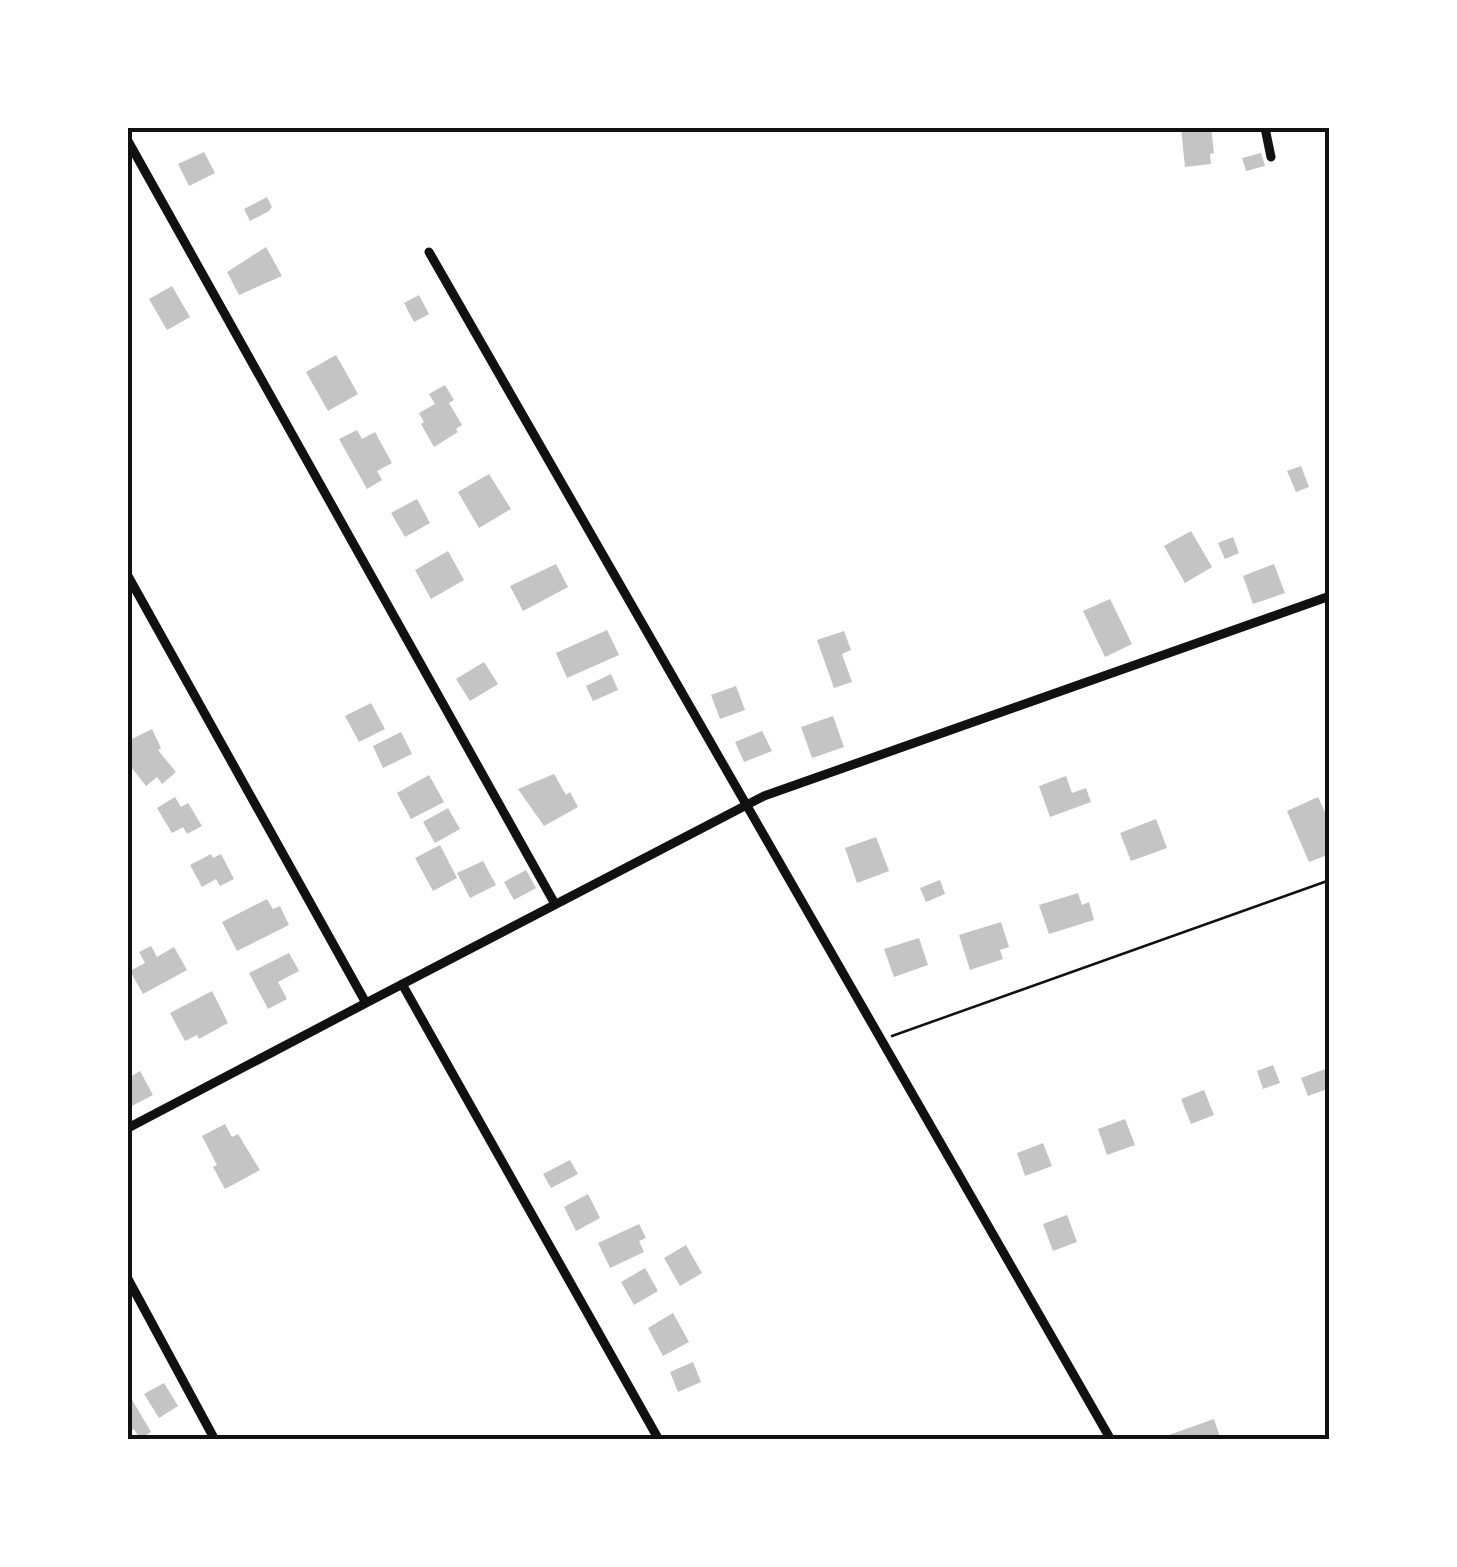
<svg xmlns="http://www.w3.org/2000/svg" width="1457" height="1567" font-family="'Roboto Serif',serif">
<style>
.building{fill:#c4c4c4}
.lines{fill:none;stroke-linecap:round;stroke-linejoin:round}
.path{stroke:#111;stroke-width:2.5}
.minor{stroke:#111;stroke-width:9}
.neatline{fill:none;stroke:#111;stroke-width:4}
</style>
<rect width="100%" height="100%" fill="#fff"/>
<path class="building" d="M1181,128H1211L1214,153L1210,154L1211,164L1185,167Z
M204,152L215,173L189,186L178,164Z
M1261,153L1265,166L1246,171L1242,158Z
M267,197L272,207L269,211L250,221L244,209Z
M266,247L282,276L239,295L227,272Z
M172,286L190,317L167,330L149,299Z
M419,295L429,314L414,322L404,303Z
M336,355L358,394L328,411L306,372Z
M445,385L454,400L449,403L462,425L456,429L458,432L434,447L421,424L424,422L419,413L435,404L429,394Z
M357,430L362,439L375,432L392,463L377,471L382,480L367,489L339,439Z
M1301,466L1309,487L1296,492L1287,471Z
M489,474L511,509L479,528L458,492Z
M417,499L430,523L405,537L391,513Z
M1191,531L1212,567L1185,583L1164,546Z
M1233,537L1239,553L1225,559L1218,543Z
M448,551L464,580L431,599L415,570Z
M556,564L568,587L523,611L510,586Z
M1274,564L1285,593L1253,604L1243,576Z
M1110,599L1132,644L1105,657L1083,611Z
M607,630L619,655L567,678L556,653Z
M844,631L851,650L842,654L852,682L834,688L817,640Z
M484,662L498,684L470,701L456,679Z
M611,674L618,690L593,701L586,686Z
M736,686L745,710L720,719L711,695Z
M371,703L385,729L359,742L345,716Z
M833,716L844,747L812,758L801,727Z
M152,729L161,748L158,750L176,772L162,784L157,777L146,786L131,767L128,768V741Z
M762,731L772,751L744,762L735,742Z
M401,732L412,754L383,768L373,746Z
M554,774L566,795L570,792L578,807L544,826L518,789Z
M429,775L444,802L411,819L397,793Z
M1066,776L1072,793L1086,788L1091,802L1050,817L1039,786Z
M175,797L181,807L188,803L202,826L187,834L183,827L172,833L157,808Z
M1318,797L1330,823V854L1309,862L1287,811Z
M448,808L460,829L435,843L423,822Z
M1156,819L1167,848L1131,861L1120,833Z
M876,837L889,871L857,883L845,848Z
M440,845L457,878L433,891L415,858Z
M211,854L213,858L221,854L234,879L220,886L216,879L202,887L190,865Z
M483,861L496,885L470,898L457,873Z
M526,870L536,888L514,900L504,882Z
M940,880L945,894L926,902L920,888Z
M1078,893L1082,905L1089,902L1094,920L1049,934L1039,905Z
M267,899L273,909L280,906L289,925L237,951L222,922Z
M1001,922L1009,947L1000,950L1003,959L970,970L959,935Z
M919,938L928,965L894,977L884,949Z
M151,946L157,957L174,947L187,970L143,994L130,971L145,963L139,952Z
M289,953L299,971L278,982L287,999L268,1009L249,973Z
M212,991L228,1023L199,1039L197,1035L185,1041L170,1013Z
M1273,1065L1280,1083L1263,1089L1257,1071Z
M1328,1068L1330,1088L1308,1096L1301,1078Z
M140,1071L153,1095L128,1108V1078Z
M1204,1090L1214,1115L1191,1124L1181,1099Z
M1125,1119L1135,1145L1107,1155L1098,1129Z
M225,1124L232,1137L238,1134L260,1170L225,1189L213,1167L217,1165L202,1136Z
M1043,1143L1052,1166L1025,1176L1017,1153Z
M570,1160L578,1174L551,1188L543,1174Z
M588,1194L600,1218L576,1231L564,1207Z
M1067,1215L1077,1242L1053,1251L1043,1224Z
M639,1224L646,1238L639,1241L644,1252L610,1268L598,1243Z
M686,1245L702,1273L680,1286L664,1258Z
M645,1268L658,1291L634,1305L621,1282Z
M673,1313L689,1342L663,1356L648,1328Z
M693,1362L701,1382L678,1392L670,1372Z
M164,1383L178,1406L159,1418L144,1394Z
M131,1398L151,1432L140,1439L134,1429L128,1433V1400Z
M1214,1419L1221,1440H1168L1166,1436Z"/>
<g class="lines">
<path class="path" d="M892,1036L1330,880"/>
<path class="minor" d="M1265,128L1271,157
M128,141L555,904
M429,252L1111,1440
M128,576L366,1003L764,796L1330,596
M402,984L659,1440
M128,1128L366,1003
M128,1279L215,1440"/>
</g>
<rect width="1457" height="1567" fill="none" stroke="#ffffff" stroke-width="260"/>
<rect x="130" y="130" width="1197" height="1307" class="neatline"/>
</svg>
